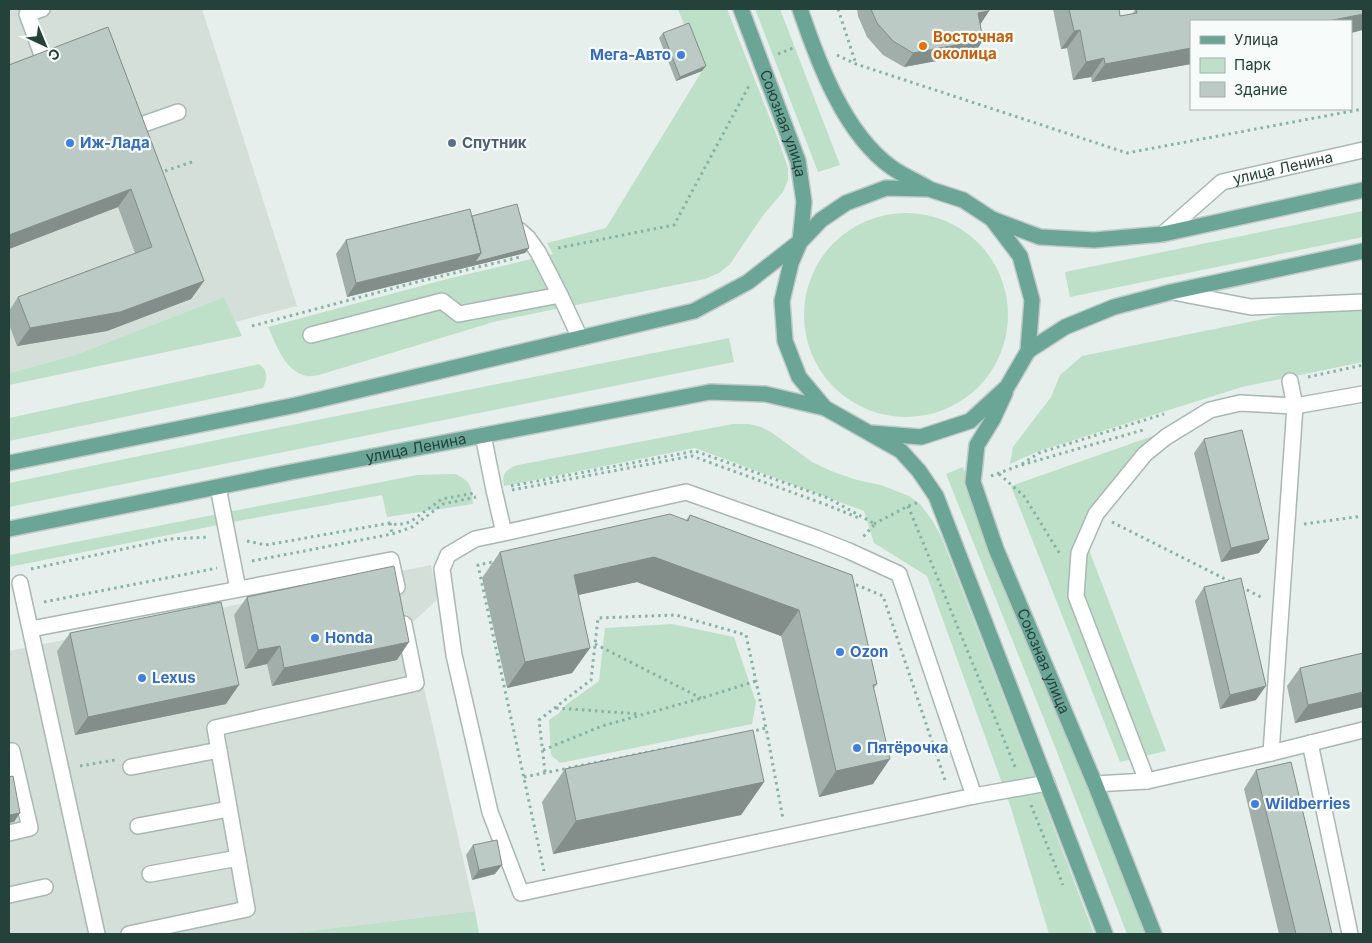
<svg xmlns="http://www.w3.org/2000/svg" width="1372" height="943" font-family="Inter,sans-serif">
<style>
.built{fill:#d4dfda}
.green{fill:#bfe0c8}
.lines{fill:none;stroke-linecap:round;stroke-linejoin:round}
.minor-casing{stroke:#a8b8b2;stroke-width:18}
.major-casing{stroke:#c2cac8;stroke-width:18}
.path{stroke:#86b3a5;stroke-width:3;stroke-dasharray:2.5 4;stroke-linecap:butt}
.minor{stroke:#fff;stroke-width:15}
.major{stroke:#6aa596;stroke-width:15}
.wall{fill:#a1aea9}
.shaded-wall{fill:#838d89}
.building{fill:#bbcac4;stroke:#838d89}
.food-dot{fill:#e8710a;stroke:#f7fbf9;stroke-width:2}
.shop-dot{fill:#3f7fe0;stroke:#f7fbf9;stroke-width:2}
.service-dot{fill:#5c6f8a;stroke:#f7fbf9;stroke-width:2}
.labels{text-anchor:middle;stroke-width:4.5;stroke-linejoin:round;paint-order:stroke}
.food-label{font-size:15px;font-weight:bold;fill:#c56008;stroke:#f7fbf9;text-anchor:start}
.shop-label{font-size:15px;font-weight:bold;fill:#366cbe;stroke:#f7fbf9;text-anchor:start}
.street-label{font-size:15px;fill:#24423a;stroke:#f7fbf9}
.service-label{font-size:15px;font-weight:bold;fill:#4e5e75;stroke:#f7fbf9;text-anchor:start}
</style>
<rect width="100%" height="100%" fill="#e6efeb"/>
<path class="built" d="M9,9H202L297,306L235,322L224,297L75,355L9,373Z
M431,565L438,599L413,622L419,666L475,911L284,934H9V651Z"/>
<path class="green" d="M678,9H727L778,139L788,168V180L783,192L764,214L730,264L719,273L705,279L497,321L319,375C315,375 310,377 307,376C285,372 276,344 268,327L447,279L553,254L547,243L606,228L702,71Z
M755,9H780L840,165L818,172Z
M1363,211V237L1070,297L1065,272Z
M804 315a102 102 0 1 1 204 0a102 102 0 1 1-204 0Z
M224,297L242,336L9,385V373L75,355Z
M1363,310V362L1242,387L1039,451L1010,464L1013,447L1051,397L1060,375L1082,356L1302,311Z
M729,338L734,362L9,507V483L246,434Z
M259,364C268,371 268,378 263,388L9,441V418Z
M733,424H749L761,427L771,432L812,462L831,471L857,480L881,485L909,496L920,504L932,520L941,536L1032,770L1094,934H1049L1011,808L927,576L874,543L864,511L695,448L504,486C501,473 507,469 518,465Z
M1181,426L1081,529L1166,751L1120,762L1011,486Z
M963,467L1072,739L1147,934H1127L1055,747L946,474Z
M456,474C471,482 472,487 473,504L387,517L382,495L243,520L9,567V555L417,475Z
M672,624L734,637L756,702L752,724L560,763L551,755L549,720L558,714L567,704L599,681L605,628Z
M475,911L479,934H284Z"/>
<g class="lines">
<g class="minor-casing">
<g id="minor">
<path d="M42,9L27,14L42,55"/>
<path d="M141,125L178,112"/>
<path d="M519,230L528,238L538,252L560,295L580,338"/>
<path id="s1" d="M1163,234L1222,182L1363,150"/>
<path d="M1173,292L1251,307L1363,302"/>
<path d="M311,335L442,301L459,314L560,295"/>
<path d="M483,435L494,490L504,533L475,539L448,555L442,569L454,655L490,812L521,893L974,796L899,574L849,551L816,538L686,492L504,533"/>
<path d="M218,487L238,589"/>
<path d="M20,583L97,934"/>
<path d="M31,629L391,560L397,587"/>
<path d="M1310,743L1350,934"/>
<path d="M9,751H12L30,828L9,833"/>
<path d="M1271,753L1295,406L1290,381"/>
<path d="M131,767L219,750"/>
<path d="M1147,781L1076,596L1079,553L1096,514L1145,454L1166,437L1210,410L1240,403L1295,406L1363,394"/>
<path d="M1095,784L1147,781L1271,753L1363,730"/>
<path d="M974,796L1047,783"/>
<path d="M138,826L229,809"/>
<path d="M150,874L238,858"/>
<path d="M9,895L45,887"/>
<path d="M129,934L247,909L215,728L416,683L404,624"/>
</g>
</g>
<g class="major-casing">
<g id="major">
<path id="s2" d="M741,9L798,161L804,202L800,242"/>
<path d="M800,9C818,62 844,133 891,167C902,175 916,181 928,188"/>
<path d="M992,219L1040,237L1094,240L1163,234L1363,190"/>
<path d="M1028,351L1065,327L1114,307L1171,292L1363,251"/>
<path id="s3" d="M1005,393L993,419L977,445L973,482L996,549L1095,784L1154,934"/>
<path d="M871,433L921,437L970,421L1007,387L1028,351L1032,300L1020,256L992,219L963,200L929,189L886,188L846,203L821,220L800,242L791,263L782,301L785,341L799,377L825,408L901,451L919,471L936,496L1105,934"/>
<path d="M9,463L296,405L694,311L748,282L798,243"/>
<path id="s4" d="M9,529L291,472L710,392L765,394L825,408"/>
</g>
</g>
<path class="path" d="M838,9L856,64
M778,54L796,47
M837,55L856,64L1127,153L1363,109
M165,171L195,161
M558,248L674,225L750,84
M252,326L417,282L520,257
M1308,377L1363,365
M1022,464L1039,453L1164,414
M999,474L1024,496L1060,554
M991,476L1018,466L1143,430
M511,486L695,451L828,498L875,524L862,538
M512,490L692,456L827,505L861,519
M908,506L1016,769
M1112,522L1231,582
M390,523L392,534
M874,524L908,506L919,502
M1304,524L1363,516
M247,541L266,545L390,523L398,525L410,522L442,499L475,493
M252,561L392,534L412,527L443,504L476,497
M498,561L478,565L544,871
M31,569L170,539L209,537
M850,582L883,596L946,783
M1241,587L1263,598
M44,602L217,568
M595,644L701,698
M556,708L640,714
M750,732L766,728L783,819
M543,750L602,726L702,698L756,681
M80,766L115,760
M545,772L539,720L591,680L598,618L676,615L746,635L766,728
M524,777L709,740
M1031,805L1063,885"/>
<use href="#minor" class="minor"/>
<use href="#major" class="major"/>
</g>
<path class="wall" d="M857,9H989V11L980,24L983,40L974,54L904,67L883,55L867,37L858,16Z
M1053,9H1119L1120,16L1132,14L1136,9L1191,21V64L1092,82L1091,77L1073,80L1067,48L1061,49Z
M108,27L204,281L191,299L107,331L17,346L9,324V311L18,297L135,253L118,207L9,249V65Z
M663,33L702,71L676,81L659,38Z
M472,216L529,248L525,253L347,297L336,254L346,240Z
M1204,439L1269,539L1259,553L1221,562L1194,453Z
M690,515L852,575L877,684L874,688L873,784L819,797L781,636L637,582L578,595L590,648L572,673L507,688L482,578L500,552L686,520Z
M1204,587L1256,700L1220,709L1195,601Z
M247,597L397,660L272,686L267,664L245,669L234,615Z
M70,633L226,704L75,735L57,651Z
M1363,653V707L1295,723L1287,686L1300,668Z
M565,769L764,782L741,815L553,854L542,802Z
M1256,770L1332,934H1279L1244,789Z
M473,845L495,874L472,880L466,855Z"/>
<path class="shaded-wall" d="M989,11L980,25L978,13Z
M1363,14V30L1351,33V21H1328Z
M1080,30L1067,48L1061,49L1074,31Z
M983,40L974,54L904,67L913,53Z
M1191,48V64L1092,82L1105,64Z
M1104,58L1091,77L1073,80L1086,62Z
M706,66L702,71L676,81L680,77Z
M131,189L118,207L9,249V235Z
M529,248L525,253L347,297L356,283L481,253Z
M204,281L191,299L107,331L17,346L30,328Z
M1269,539L1259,553L1221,562L1231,548Z
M654,557L799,610L781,636L637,582L556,600L574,575Z
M409,642L397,660L272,686L284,668Z
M280,646L267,664L245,669L258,650Z
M590,648L572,673L507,688L525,662Z
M239,685L226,704L75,735L88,717Z
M1266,686L1256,700L1220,709L1230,695Z
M1363,692V707L1295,723L1308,705Z
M890,759L873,784L819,797L836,771Z
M764,782L741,815L553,854L576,821Z
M20,813L14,822L9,823V815Z
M502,865L495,874L472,880L479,870Z"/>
<path class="building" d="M871,9H989V11L978,13L983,40L913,53L893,41L877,23Z
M1069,9H1119L1120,16L1137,13L1136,9H1363V14L1328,21H1191V48L1105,64L1104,58L1086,62L1080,30L1074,31Z
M689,23L706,66L680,77L663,33Z
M108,27L204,281L120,312L30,328L18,297L152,247L131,189L9,235V65Z
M517,204L529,248L475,262L481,253L472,216Z
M470,209L481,253L356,283L346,240Z
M1242,430L1269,539L1231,548L1204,439Z
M670,514L688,521L690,515L852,575L877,684L873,685L890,759L836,771L799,610L654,557L574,575L590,648L525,662L500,552Z
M394,566L409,642L284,668L280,646L258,650L247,597Z
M1241,578L1266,686L1230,695L1204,587Z
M221,602L239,685L88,717L70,633Z
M1363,653V692L1308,705L1300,668Z
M753,730L764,782L576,821L565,769Z
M1291,762L1332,934H1296L1256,770Z
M13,776L20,813L9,815V777Z
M497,840L502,865L479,870L473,845Z"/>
<circle class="food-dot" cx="923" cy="46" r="5"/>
<g class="shop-dot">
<circle cx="681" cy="55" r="5"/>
<circle cx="70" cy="143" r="5"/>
<circle cx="315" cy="638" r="5"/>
<circle cx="840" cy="652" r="5"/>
<circle cx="142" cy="678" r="5"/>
<circle cx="857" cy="748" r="5"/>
<circle cx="1255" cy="804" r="5"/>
</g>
<circle class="service-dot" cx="452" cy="143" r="5"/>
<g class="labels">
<g class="food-label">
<text x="933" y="42">Восточная<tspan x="933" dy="17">околица</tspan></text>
</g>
<g class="shop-label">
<text x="671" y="60" text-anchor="end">Мега-Авто</text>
<text x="80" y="148">Иж-Лада</text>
<text x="325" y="643">Honda</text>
<text x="850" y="657">Ozon</text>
<text x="152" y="683">Lexus</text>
<text x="867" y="753">Пятёрочка</text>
<text x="1265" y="809">Wildberries</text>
</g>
<g class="street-label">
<text dy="5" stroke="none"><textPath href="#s2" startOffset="122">Союзная улица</textPath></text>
<text dy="5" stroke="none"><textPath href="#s1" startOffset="141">улица Ленина</textPath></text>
<text dy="5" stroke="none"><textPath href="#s4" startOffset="415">улица Ленина</textPath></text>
<text dy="5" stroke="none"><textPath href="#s3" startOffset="289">Союзная улица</textPath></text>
</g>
<g class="service-label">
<text x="462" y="148">Спутник</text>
</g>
</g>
<rect width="1372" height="943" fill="none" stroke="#24423a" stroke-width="20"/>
<rect x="1190" y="20" width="162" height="90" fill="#f7fbf9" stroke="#a3b1ad"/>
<rect x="1200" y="36" width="25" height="8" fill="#6aa596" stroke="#a3b1ad"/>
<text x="1234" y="45" font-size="15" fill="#24423a">Улица</text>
<rect x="1200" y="58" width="25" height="15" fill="#bfe0c8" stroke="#a3b1ad"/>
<text x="1234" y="70" font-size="15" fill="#24423a">Парк</text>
<rect x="1200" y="82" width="25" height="15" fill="#bbcac4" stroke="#a3b1ad"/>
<text x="1234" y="95" font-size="15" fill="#24423a">Здание</text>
<g transform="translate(45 45) rotate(136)" stroke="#f7fbf9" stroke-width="4" paint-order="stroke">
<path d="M0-4L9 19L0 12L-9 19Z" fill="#24423a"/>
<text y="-8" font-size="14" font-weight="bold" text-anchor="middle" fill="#24423a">С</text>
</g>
</svg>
